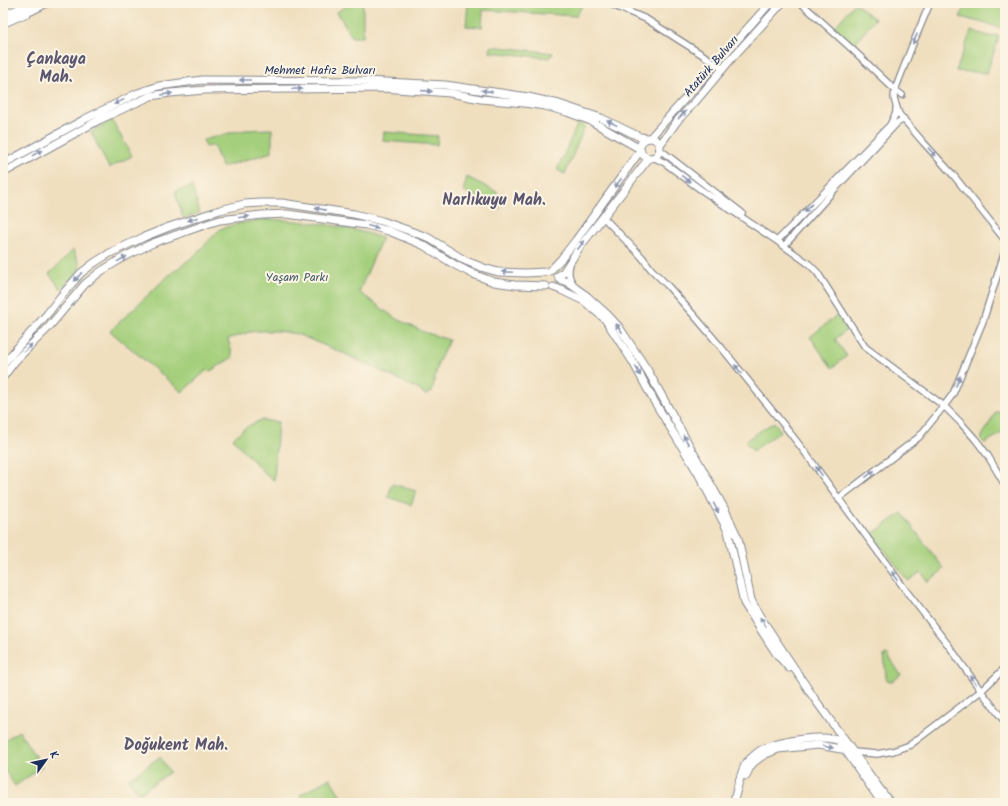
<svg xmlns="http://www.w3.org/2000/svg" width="1008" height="806" font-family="Kalam,sans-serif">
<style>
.green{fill:#a4cf7b;stroke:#607f6c}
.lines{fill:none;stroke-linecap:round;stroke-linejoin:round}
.minor-casing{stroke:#86878e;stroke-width:8}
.major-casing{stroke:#86878e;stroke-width:9}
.highway-casing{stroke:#86878e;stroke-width:10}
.minor{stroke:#fff;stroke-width:5.5}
.major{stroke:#fff;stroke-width:7}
.highway{stroke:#fff;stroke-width:8}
.oneway{fill:#8d97ae}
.labels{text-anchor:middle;stroke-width:4;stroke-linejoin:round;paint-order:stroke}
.street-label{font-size:12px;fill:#1b2f5e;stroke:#fcf5e5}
.park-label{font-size:12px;fill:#3d5765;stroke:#fcf5e5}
.district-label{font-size:16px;font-weight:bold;fill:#5c5771;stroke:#fcf5e5}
</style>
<rect width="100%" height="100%" fill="#fcf5e5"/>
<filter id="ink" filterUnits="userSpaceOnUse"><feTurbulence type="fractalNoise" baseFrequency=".025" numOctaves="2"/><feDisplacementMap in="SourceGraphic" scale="8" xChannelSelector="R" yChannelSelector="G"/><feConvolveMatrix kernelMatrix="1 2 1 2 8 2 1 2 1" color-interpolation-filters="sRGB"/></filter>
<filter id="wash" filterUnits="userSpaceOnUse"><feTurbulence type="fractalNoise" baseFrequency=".012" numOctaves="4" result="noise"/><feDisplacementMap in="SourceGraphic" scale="16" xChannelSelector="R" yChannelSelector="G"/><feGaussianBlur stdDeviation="0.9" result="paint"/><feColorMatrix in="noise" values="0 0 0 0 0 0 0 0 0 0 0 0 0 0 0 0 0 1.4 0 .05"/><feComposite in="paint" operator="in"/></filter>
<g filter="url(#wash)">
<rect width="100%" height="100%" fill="#f0dfbf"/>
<path class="green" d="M351,3H363V37H352L337,12Z
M468,3H584L576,16L483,10L482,27L466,26Z
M855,3L875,19L853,46L833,29Z
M967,3H1003L1005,4V21L1002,28L960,17Z
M971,31L993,37L997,35L999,37L987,73L956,71Z
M491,46L553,53L550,58L490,52Z
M112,120L132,156L109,168L91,132Z
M578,123L585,126L565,174L557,170Z
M272,129V152L222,167L213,145L206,147L203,140L233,132L246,130Z
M384,132L438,136L437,145L383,141Z
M467,177L497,192L500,209L463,191Z
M192,186L200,213L183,218L176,195V191Z
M266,219C305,221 345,225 382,238L359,292L395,318L424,332L449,340L438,363L432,392L426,395L416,388L345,354L297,334L278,331H259L250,332L228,339L233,357L209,372L207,370L182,392L110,331L168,276L195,255L220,229L236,224Z
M73,250L80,265L79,270L61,289L49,274Z
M837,315L847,330L835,339L847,356L832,368L810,337Z
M998,410L1005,418V431L985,443C982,442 981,439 982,436L996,412Z
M261,420L278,422L274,480L267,476L233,439C242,429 249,425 261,420Z
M774,422L781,431L753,451L745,441Z
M392,484L416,491L411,505L388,497Z
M902,513L944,569L928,582L921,572L908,581L872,534Z
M887,654L901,675L892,682H889L886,678L884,655Z
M19,731L42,767L15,786L3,768V741Z
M160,757L170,772L139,794L128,779Z
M330,778L345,803H306L300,795Z"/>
</g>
<g filter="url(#ink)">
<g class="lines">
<g class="minor-casing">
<path id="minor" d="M609,3L617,7L646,19L717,64L722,69
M801,3L853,50L895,90L902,95
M930,3L912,46L895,90L894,98L896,105L899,114L923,142L954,176L1005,240
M659,149L742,213
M653,157L665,163L700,189L777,241L809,264L817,272L865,347L944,406L961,423L976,440L988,456L1005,485
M603,217L642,257L651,269L667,285L698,320L726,353L787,429L807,455L907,592L949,646L981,691L1005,722
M777,241L890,125L896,113V109
M784,246L835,189L897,123L904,119
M570,263C568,273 568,277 574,285
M839,498L919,437L944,406L953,394L983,321L1005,251
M853,752L877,754L893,751L910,745L981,691L1005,668"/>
</g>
<g class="major-casing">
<path id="major" d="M650,138L770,3
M640 148a10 10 0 1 1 20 0a10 10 0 1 1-20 0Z
M659,146L678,120L695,102L732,58L782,3
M3,164L85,119L138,93L159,86L202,80L365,81L445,85L528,97L559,104L601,118L640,137L648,138
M3,173L99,120L131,105L151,96L170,93L205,90L383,88L450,93L481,99L524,103L545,106L567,112L591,121L640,149
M550,271L562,258L576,240L640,151
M558,276L563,273L579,248L649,158
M559,279L567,282L587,296L608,315L619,327L648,371L725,510L738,538L751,600L759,615L814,698L890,803
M553,287L561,290L584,301L605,319L633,362L654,401L698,473L728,531L744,603L761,630L776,653L789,668
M3,364L48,313L61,296L81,273L94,263L110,253L144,237L169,227L220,210L244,204L261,203H282L354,214L382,221L427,237L466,261L484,268L498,272L526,273L546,272
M3,377L15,361L48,328L85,284L100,272L124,257L153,243L207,224L220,220L262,215L287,214L366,225L389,231L423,245L455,265L473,274L494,282L515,285L546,286
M839,741L882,803
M746,776L749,769L753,763L761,757L766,754L778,749L818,745L847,750
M733,803C737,792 740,771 747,762C751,758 756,753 761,750C780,741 824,733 843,742"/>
</g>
<g class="highway-casing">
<path id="highway" d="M3,16L33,3
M3,23L28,12L46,3"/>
</g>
<use href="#minor" class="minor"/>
<use href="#major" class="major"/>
<use href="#highway" class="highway"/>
</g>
<defs><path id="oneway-solid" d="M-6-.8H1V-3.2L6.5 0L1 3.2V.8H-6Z"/></defs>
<g class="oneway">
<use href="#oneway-solid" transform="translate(915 39) rotate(113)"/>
<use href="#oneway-solid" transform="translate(245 80) rotate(180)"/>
<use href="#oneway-solid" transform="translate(297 89) rotate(-1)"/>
<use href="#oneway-solid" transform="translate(427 91) rotate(4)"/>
<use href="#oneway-solid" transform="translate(487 91) rotate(-172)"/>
<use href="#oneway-solid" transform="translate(167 94) rotate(-9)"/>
<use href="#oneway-solid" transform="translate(119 102) rotate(154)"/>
<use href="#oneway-solid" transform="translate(682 115) rotate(-46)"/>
<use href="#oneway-solid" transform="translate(612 123) rotate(-154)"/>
<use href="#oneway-solid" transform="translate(932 152) rotate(47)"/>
<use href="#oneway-solid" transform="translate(37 153) rotate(-29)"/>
<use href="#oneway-solid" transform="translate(686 179) rotate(36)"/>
<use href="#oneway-solid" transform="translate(618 183) rotate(127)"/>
<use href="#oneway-solid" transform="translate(808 208) rotate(135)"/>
<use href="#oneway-solid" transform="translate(320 209) rotate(-169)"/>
<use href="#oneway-solid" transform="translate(244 217) rotate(-7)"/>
<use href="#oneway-solid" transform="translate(193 219) rotate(161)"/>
<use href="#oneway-solid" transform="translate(373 227) rotate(15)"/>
<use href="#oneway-solid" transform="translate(581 245) rotate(-53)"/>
<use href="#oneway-solid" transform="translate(122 259) rotate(-29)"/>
<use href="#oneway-solid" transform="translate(507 272) rotate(-177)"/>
<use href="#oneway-solid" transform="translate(78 277) rotate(132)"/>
<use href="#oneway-solid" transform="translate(619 328) rotate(-127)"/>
<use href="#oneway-solid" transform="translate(28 348) rotate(-45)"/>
<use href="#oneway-solid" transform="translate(738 369) rotate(-128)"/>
<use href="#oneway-solid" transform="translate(638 371) rotate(62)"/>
<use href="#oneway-solid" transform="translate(958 381) rotate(-67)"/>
<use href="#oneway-solid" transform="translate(686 440) rotate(-119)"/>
<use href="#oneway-solid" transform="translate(819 471) rotate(-126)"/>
<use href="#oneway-solid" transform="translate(870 474) rotate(-37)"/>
<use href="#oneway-solid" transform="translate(716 508) rotate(63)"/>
<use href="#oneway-solid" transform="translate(895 576) rotate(-126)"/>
<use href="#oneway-solid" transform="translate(763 622) rotate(-123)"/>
<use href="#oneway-solid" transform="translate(973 680) rotate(-125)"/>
<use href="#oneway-solid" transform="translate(828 747) rotate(10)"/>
</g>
</g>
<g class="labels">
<g class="street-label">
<text transform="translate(711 66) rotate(-49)" y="4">Atatürk Bulvarı</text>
<text x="320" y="74">Mehmet Hafız Bulvarı</text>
</g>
<g class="park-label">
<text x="297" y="281">Yaşam Parkı</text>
</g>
<g class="district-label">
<text x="56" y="64">Çankaya<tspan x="56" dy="18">Mah.</tspan></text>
<text x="494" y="205">Narlıkuyu Mah.</text>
<text x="176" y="750">Doğukent Mah.</text>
</g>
</g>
<rect width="1008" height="806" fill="none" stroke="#fcf5e5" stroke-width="16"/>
<g transform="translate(46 760) rotate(57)" stroke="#fcf5e5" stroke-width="3" paint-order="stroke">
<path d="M0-3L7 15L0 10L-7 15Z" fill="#1b2f5e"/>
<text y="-6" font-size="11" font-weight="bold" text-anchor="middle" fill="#1b2f5e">K</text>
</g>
</svg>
